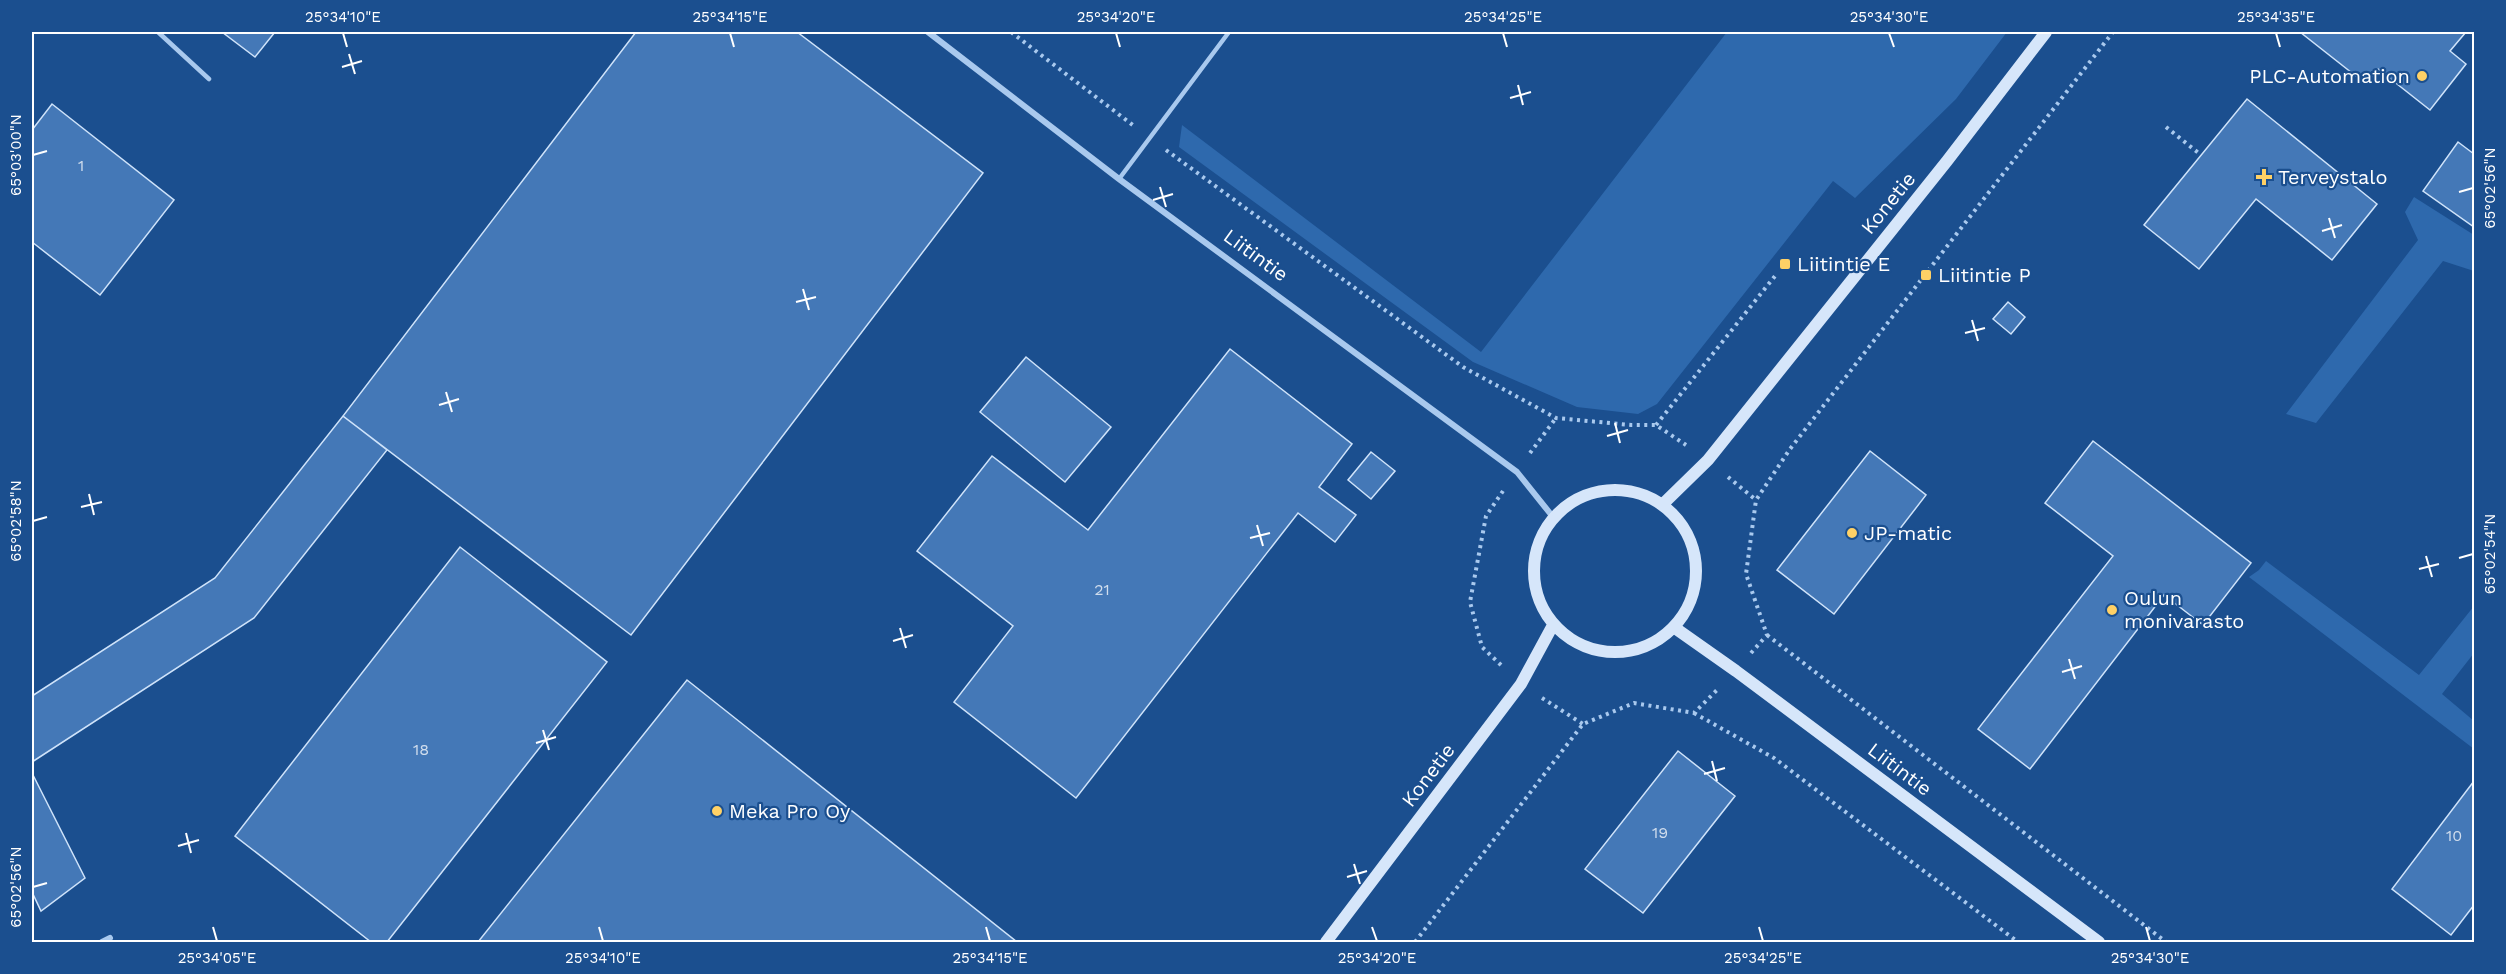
<svg xmlns="http://www.w3.org/2000/svg" width="2506" height="974" font-family="'Work Sans',sans-serif">
<style>
.green{fill:#2e69ad}
.building{fill:#4478b7;stroke:#cfe3fa;stroke-width:1.5}
.lines{fill:none;stroke-linecap:round;stroke-linejoin:round}
.path{stroke:#a9c9ee;stroke-width:4;stroke-dasharray:3 4.5;stroke-linecap:butt}
.lane{stroke:#a9c9ee;stroke-width:4.5}
.street{stroke:#a9c9ee;stroke-width:6}
.secondary{stroke:#d6e6fa;stroke-width:12}
.ticks{fill:none;stroke:#fff;stroke-width:2}
.poi-dot{fill:#ffd166;stroke:#1b4f8f;stroke-width:2}
.labels{text-anchor:middle;stroke-width:4.5;stroke-linejoin:round;paint-order:stroke}
.number-label{font-size:16px;fill:#d0dded}
.poi-label{font-size:20px;fill:#fff;stroke:#1b4f8f;text-anchor:start}
.street-label{font-size:20px;fill:#fff;stroke:#1b4f8f}
.neatline{fill:none;stroke:#fff;stroke-width:2}
.ticks-label{font-size:15px;text-anchor:middle;fill:#fff}
</style>
<rect width="100%" height="100%" fill="#1b4f8f"/>
<path class="green" d="M1727,32H2007L1956,99L1855,198L1833,181L1657,404L1638,414L1577,407L1473,362L1179,147L1182,125L1481,352Z
M2414,197L2474,235V271L2443,261L2316,423L2286,414L2418,240L2405,212Z
M2266,561L2419,675L2474,606V653L2442,694L2474,721V749L2249,577L2259,570Z"/>
<path class="building" d="M222,32H275L255,57Z
M636,32H797L983,173L631,635L343,416Z
M2300,32H2466L2450,51L2466,64L2430,110L2378,69L2366,84Z
M2247,99L2377,204L2332,260L2256,199L2199,269L2144,225Z
M52,104L174,200L100,295L32,242V130Z
M2458,142L2474,154V227L2423,191Z
M2008,302L2025,317L2011,334L1993,319Z
M1230,349L1352,444L1319,487L1356,515L1335,542L1298,513L1076,798L954,702L1013,626L917,551L992,456L1088,530Z
M1026,357L1111,427L1065,482L980,412Z
M343,416L387,450L254,618L32,762V696L215,578Z
M2093,441L2251,563L2203,625L2164,595L2030,769L1978,729L2113,556L2045,503Z
M1870,451L1926,495L1834,614L1777,570Z
M1371,452L1395,471L1371,499L1348,480Z
M460,547L607,662L387,942H371L235,836Z
M687,680L1017,942H478Z
M1678,751L1735,796L1643,913L1585,869Z
M32,773L85,878L41,911L32,892Z
M2474,781V905L2451,935L2392,889Z"/>
<g class="lines">
<path class="path" d="M1011,32L1134,126
M2166,127L2201,155
M1166,150L1463,367L1556,418L1631,425H1656L1686,445
M1656,425L1775,276
M1530,453L1556,418
M1728,477L1756,500
M1767,635L2166,942
M1751,653L1767,635L1746,574L1756,500L1790,449L2113,32
M1501,665L1482,647L1470,602L1486,516L1503,491
M1542,698L1583,724
M1694,713L1774,758L2018,942
M1415,942L1583,724L1634,703L1694,713L1718,689"/>
<path class="lane" d="M158,32L209,79
M1119,179L1229,32"/>
<path class="street" d="M928,32L1119,179L1517,472L1553,517
M102,942L110,938"/>
<path class="secondary" d="M1534 571a81 81 0 1 1 162 0a81 81 0 1 1-162 0Z
M1663,504L1708,460L1947,161L2046,32
M1675,628L1736,671L2099,942
M1326,942L1521,684L1553,625"/>
</g>
<path class="ticks" d="M343,33L347,47M730,33L734,47M1116,33L1120,47M1503,33L1507,47M1889,33L1894,47M2276,33L2280,47M349,54L355,74M342,67L362,61M1518,85L1523,105M1510,98L1531,92M33,155L47,151M1160,187L1166,207M2459,192L2473,188M1153,200L1173,194M2329,218L2335,238M2322,231L2342,225M803,289L809,310M796,302L816,297M1972,320L1978,341M1965,333L1985,328M446,392L452,412M439,405L459,399M1615,423L1620,443M1607,436L1628,430M89,494L94,515M81,507L102,502M33,521L47,517M1257,525L1263,546M1250,538L1270,533M2426,556L2432,577M2459,558L2473,554M2419,569L2439,564M900,628L906,648M893,641L913,635M2069,659L2075,679M2062,672L2082,666M543,730L549,750M536,743L556,737M1712,761L1717,781M1704,774L1725,768M186,833L191,853M178,846L199,840M1354,864L1360,884M1347,877L1367,871M33,887L47,883M213,927L217,941M599,927L603,941M986,927L990,941M1372,927L1377,941M1759,927L1763,941M2146,927L2150,941"/>
<g class="poi-dot">
<circle cx="2422" cy="76" r="6"/>
<path d="M2261 168h6v6h6v6h-6v6h-6v-6h-6v-6h6z"/>
<rect x="1779" y="258" width="12" height="12" rx="3"/>
<rect x="1920" y="269" width="12" height="12" rx="3"/>
<circle cx="1852" cy="533" r="6"/>
<circle cx="2112" cy="610" r="6"/>
<circle cx="717" cy="811" r="6"/>
</g>
<g class="labels">
<g class="number-label">
<text x="81" y="171">1</text>
<text x="1102" y="595">21</text>
<text x="421" y="755">18</text>
<text x="1660" y="838">19</text>
<text x="2454" y="841">10</text>
</g>
<g class="poi-label">
<text x="2410" y="83" text-anchor="end">PLC-Automation</text>
<text x="2278" y="184">Terveystalo</text>
<text x="1797" y="271">Liitintie E</text>
<text x="1938" y="282">Liitintie P</text>
<text x="1864" y="540">JP-matic</text>
<text x="2124" y="605">Oulun<tspan x="2124" dy="23">monivarasto</tspan></text>
<text x="729" y="818">Meka Pro Oy</text>
</g>
<g class="street-label">
<text transform="translate(1888 203) rotate(-51)" y="7">Konetie</text>
<text transform="translate(1256 255) rotate(36)" y="7">Liitintie</text>
<text transform="translate(1900 769) rotate(37)" y="7">Liitintie</text>
<text transform="translate(1428 775) rotate(-53)" y="7">Konetie</text>
</g>
</g>
<rect width="2506" height="974" fill="none" stroke="#1b4f8f" stroke-width="66"/>
<rect x="33" y="33" width="2440" height="908" class="neatline"/>
<g class="ticks-label">
<text x="343" y="22">25°34'10"E</text>
<text x="730" y="22">25°34'15"E</text>
<text x="1116" y="22">25°34'20"E</text>
<text x="1503" y="22">25°34'25"E</text>
<text x="1889" y="22">25°34'30"E</text>
<text x="2276" y="22">25°34'35"E</text>
<text transform="translate(16 155) rotate(-90)" y="5">65°03'00"N</text>
<text transform="translate(2490 188) rotate(-90)" y="5">65°02'56"N</text>
<text transform="translate(16 521) rotate(-90)" y="5">65°02'58"N</text>
<text transform="translate(2490 554) rotate(-90)" y="5">65°02'54"N</text>
<text transform="translate(16 887) rotate(-90)" y="5">65°02'56"N</text>
<text x="217" y="963">25°34'05"E</text>
<text x="603" y="963">25°34'10"E</text>
<text x="990" y="963">25°34'15"E</text>
<text x="1377" y="963">25°34'20"E</text>
<text x="1763" y="963">25°34'25"E</text>
<text x="2150" y="963">25°34'30"E</text>
</g>
</svg>
